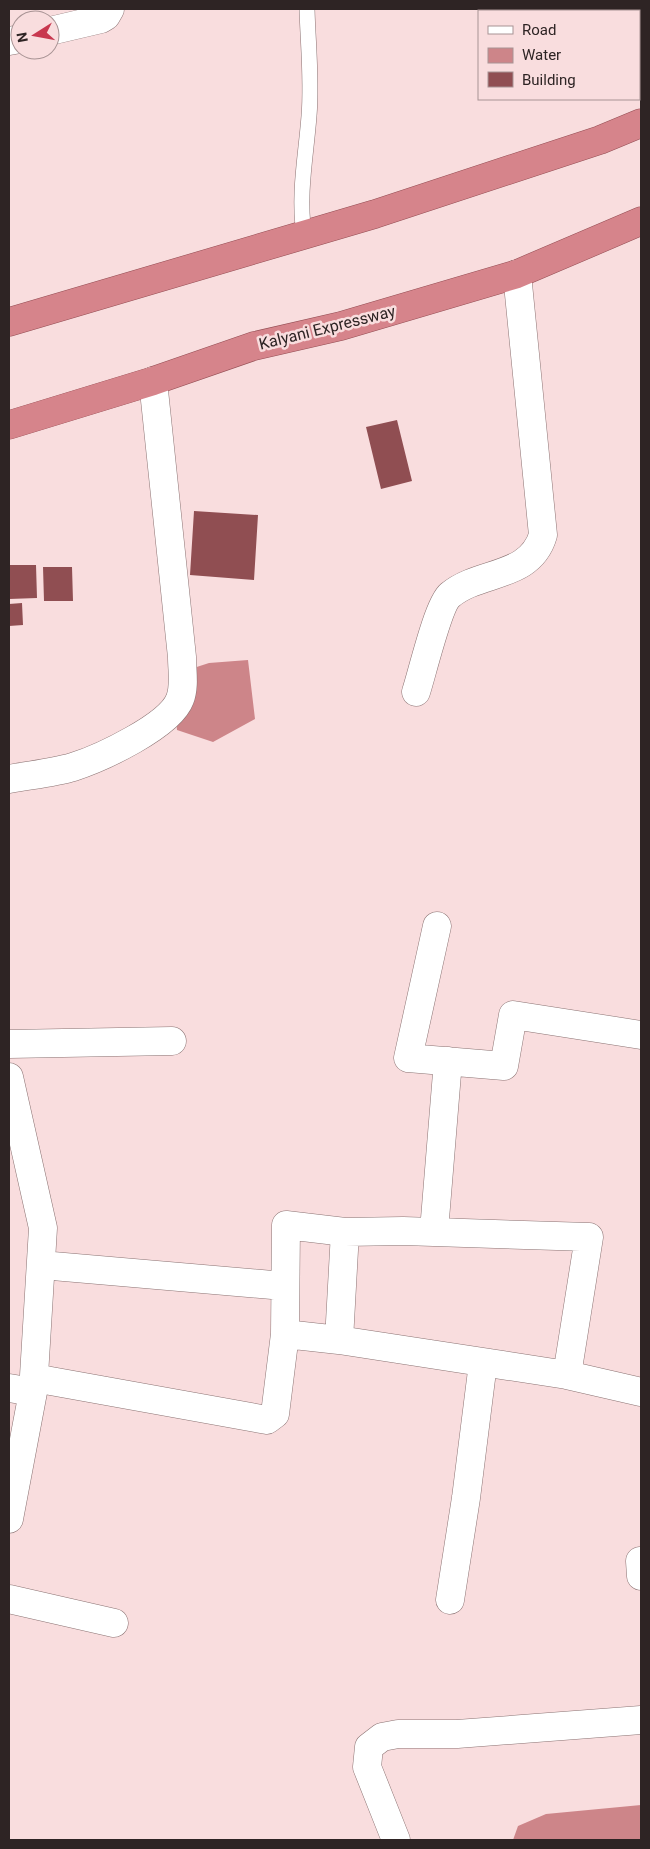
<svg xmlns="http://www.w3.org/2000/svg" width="650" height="1849" font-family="Roboto,sans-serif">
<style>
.water{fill:#cd8589}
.building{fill:#904e52}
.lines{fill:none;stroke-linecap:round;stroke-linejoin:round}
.service-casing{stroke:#8b7373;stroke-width:16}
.minor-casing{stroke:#8b7373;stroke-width:29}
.trunk-casing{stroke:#944e54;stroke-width:29}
.service{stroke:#fff;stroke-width:15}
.minor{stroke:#fff;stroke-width:28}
.trunk{stroke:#d6848b;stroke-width:28}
.labels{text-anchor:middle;stroke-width:5;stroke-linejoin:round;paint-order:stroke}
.street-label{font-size:16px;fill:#2e2424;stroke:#f9ddde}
</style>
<rect width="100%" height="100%" fill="#f9ddde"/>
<path class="water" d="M248,660L255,719L213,742L177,730L172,675L209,663Z
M641,1805V1840H513L518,1826L546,1814Z"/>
<path class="building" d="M397,420L412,481L381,489L366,427Z
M194,511L258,515L254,580L190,575Z
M9,565H36L37,598L9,599Z
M43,567H72L73,601H44Z
M22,603L23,625L9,626V604Z"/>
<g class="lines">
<g class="service-casing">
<path id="service" d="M304,234C298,194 306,156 309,116C312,81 308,44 307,9"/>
</g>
<g class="minor-casing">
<path id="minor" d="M50,31L101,19L106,16L110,9
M9,41L20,39
M416,692C422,674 438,605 450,595C480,570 530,579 543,535L517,274
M9,779C30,775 53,773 73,767C101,758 170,726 180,699C185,686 182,671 182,657L153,381
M437,926L408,1058L504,1066L513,1015L641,1035
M9,1044L172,1041
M9,1077L43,1228L33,1392L9,1519
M286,1225L345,1232L403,1231L589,1237L567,1375L339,1340L285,1334Z
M434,1231L448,1061
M41,1265L284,1286
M339,1340L345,1232
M567,1375L641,1392
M34,1378L267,1420L275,1414L285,1334
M9,1388L33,1392
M640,1561L641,1576
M9,1599L114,1623
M450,1600L466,1498L483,1363
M396,1840L367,1767L369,1747L382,1737L398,1734H457L641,1720"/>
</g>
<g class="trunk-casing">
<path id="trunk" d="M9,322L375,214L600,140L641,123
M9,425L153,381L254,346L341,326L517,274L641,221"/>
</g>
<use href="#service" class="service"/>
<use href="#minor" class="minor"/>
<use href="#trunk" class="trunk"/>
</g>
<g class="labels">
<g class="street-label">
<text transform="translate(327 327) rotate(-14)" y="6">Kalyani Expressway</text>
</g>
</g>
<rect width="650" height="1849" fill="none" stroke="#2e2424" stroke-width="20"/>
<rect x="478" y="10" width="162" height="90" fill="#f9ddde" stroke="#a89394"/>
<rect x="488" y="26" width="25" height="8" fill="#ffffff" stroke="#a89394"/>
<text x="522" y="35" font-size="15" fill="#2e2424">Road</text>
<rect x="488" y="48" width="25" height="15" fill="#cd8589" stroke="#a89394"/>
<text x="522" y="60" font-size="15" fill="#2e2424">Water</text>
<rect x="488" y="72" width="25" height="15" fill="#904e52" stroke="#a89394"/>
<text x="522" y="85" font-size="15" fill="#2e2424">Building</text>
<g transform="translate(35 35) rotate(259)"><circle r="24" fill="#f9ddde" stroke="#a89394"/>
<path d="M0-4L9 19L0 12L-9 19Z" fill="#c8384f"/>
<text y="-8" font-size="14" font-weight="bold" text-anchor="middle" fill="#2e2424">N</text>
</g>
</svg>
